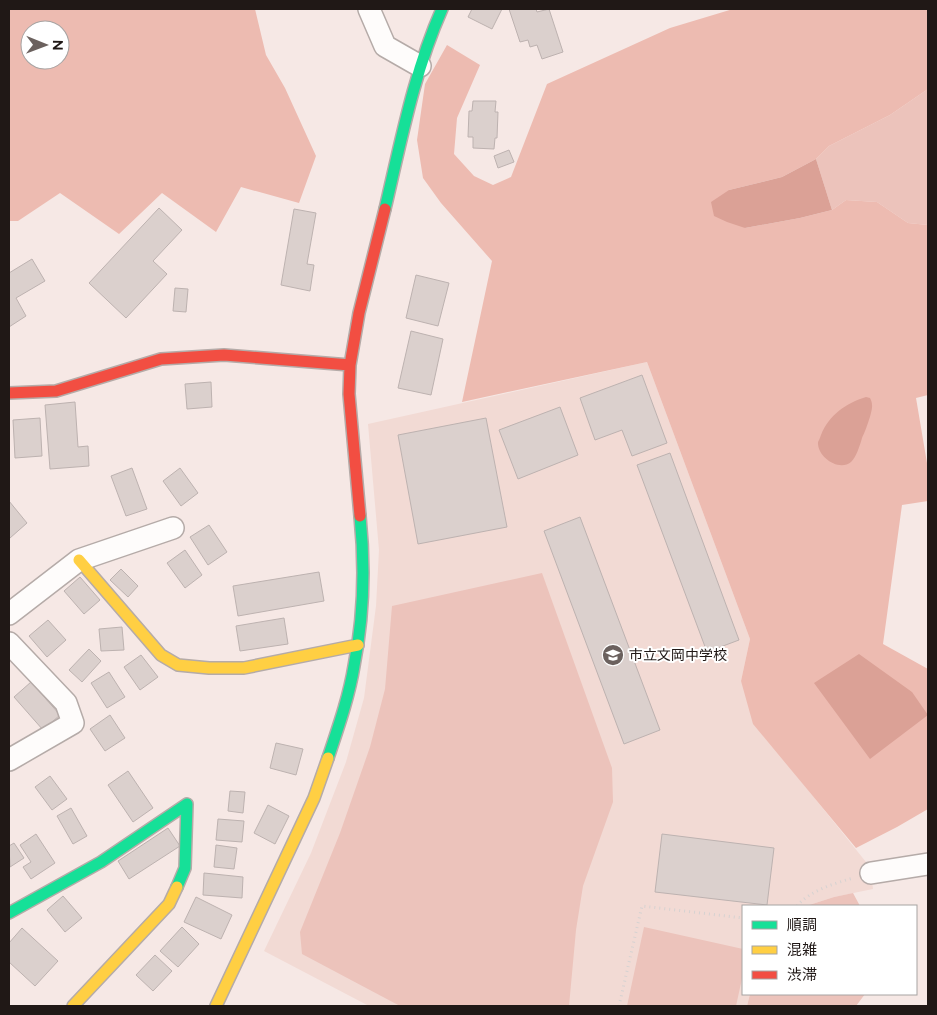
<svg xmlns="http://www.w3.org/2000/svg" width="937" height="1015" font-family="Raleway,'Noto Sans JP',sans-serif">
<style>
.built{fill:#f2dad4}
.green{fill:#ecc3bb}
.forest{fill:#edbbb1;fill-rule:evenodd}
.water{fill:#dba196}
.building{fill:#dbd0cd;stroke:#bdb2b0}
.lines{fill:none;stroke-linecap:round;stroke-linejoin:round}
.street-casing{stroke:#b5aba8;stroke-width:24}
.fast-casing{stroke:#b5aba8;stroke-width:14}
.slow-casing{stroke:#b5aba8;stroke-width:14}
.jam-casing{stroke:#b5aba8;stroke-width:14}
.path{stroke:#d6d2d1;stroke-width:3;stroke-dasharray:1 4;stroke-linecap:butt}
.street{stroke:#fefcfb;stroke-width:21}
.fast{stroke:#16e098;stroke-width:11}
.slow{stroke:#ffcf43;stroke-width:11}
.jam{stroke:#f24e42;stroke-width:11}
.labels{text-anchor:middle;stroke-width:4;stroke-linejoin:round;paint-order:stroke}
.poi-label{font-size:14px;fill:#201816;stroke:#fff;text-anchor:start}
</style>
<rect width="100%" height="100%" fill="#f6e8e5"/>
<path class="built" d="M647,362L750,639L741,681L788,765L870,867L873,889L834,897L806,906H743V994H750L747,1006H369L264,951L311,853L346,762L364,698L376,606L379,550L368,424Z"/>
<path class="green" d="M928,89V225L908,223L877,202L846,200L832,210L816,159L829,146L890,115Z
M542,573L612,768L613,802L583,886L576,930L569,1006H400L302,954L300,932L340,833L370,747L385,689L392,606Z
M853,893L860,906H806L834,897Z
M644,927L743,949V974L736,1006H627Z
M750,994H865L856,1006H747Z"/>
<path class="forest" d="M9,9H255L266,55L285,88L316,156L299,203L241,187L216,232L162,193L119,234L60,193L18,221H9ZM30,30H60V60H30Z
M733,9H928V89L890,115L829,146L816,159L782,177L729,190L745,228L800,218L832,210L846,200L877,202L908,223L928,225V395L916,398L928,469V501L902,505L883,644L928,669V809L897,827L856,848L753,724L741,681L750,639L647,362L462,402L492,261L441,203L423,178L417,140L425,84L447,45L480,65L457,118L454,154L474,176L493,185L511,177L547,84L670,28Z"/>
<path class="water" d="M816,159L832,210L800,218L745,228L727,222L714,216L711,202L729,190L782,177Z
M866,397L870,398C871,400 872,402 872,405C873,411 865,432 862,438C860,445 856,458 851,462C839,472 817,457 818,442C819,440 820,438 821,435C829,415 846,403 866,397Z
M859,654L912,692L928,715L870,759L814,683Z"/>
<path class="building" d="M472,9H502L492,29L468,17Z
M509,9H536L537,12L549,9L563,52L542,59L537,45L530,47L528,40L520,42Z
M473,101H496L495,112H498L497,138H495L494,149L473,148V137H468L469,111H472Z
M509,150L514,162L498,168L494,156Z
M159,208L182,230L153,261L167,274L126,318L89,283Z
M294,209L316,213L307,264L314,265L310,291L281,285Z
M32,259L45,281L16,298L26,316L9,327V273Z
M416,275L449,283L438,326L406,318Z
M175,288L188,289L186,312L173,311Z
M411,331L443,339L431,395L398,388Z
M642,375L667,443L632,456L622,430L595,440L580,398Z
M211,382L212,407L187,409L185,384Z
M75,402L78,447L88,446L89,466L50,469L45,405Z
M560,407L578,455L518,479L499,430Z
M40,418L42,456L15,458L13,420Z
M486,418L507,527L418,544L398,435Z
M670,453L739,640L707,652L637,465Z
M132,468L147,509L126,516L111,476Z
M180,468L198,493L181,506L163,481Z
M9,501L27,523L10,538L9,537Z
M580,517L660,730L624,744L544,531Z
M209,525L227,552L208,565L190,537Z
M185,550L202,575L185,588L167,563Z
M121,569L138,586L128,597L110,580Z
M319,572L324,601L238,616L233,586Z
M80,577L100,600L84,614L64,591Z
M284,618L288,644L240,651L236,626Z
M48,620L66,640L47,657L29,636Z
M122,627L124,650L101,651L99,629Z
M89,649L101,661L82,682L69,670Z
M141,655L158,677L140,690L124,667Z
M109,672L125,697L107,708L91,683Z
M31,682L60,715L43,730L14,697Z
M110,715L125,738L105,751L90,729Z
M276,743L303,749L296,775L270,768Z
M128,771L153,808L133,822L108,785Z
M50,776L67,799L52,810L35,787Z
M230,791L245,792L243,813L228,811Z
M268,805L289,816L275,844L254,833Z
M71,808L87,836L73,844L57,816Z
M218,819L244,821L242,842L216,840Z
M168,828L180,846L129,879L118,861Z
M36,834L55,863L31,879L23,867L31,862L20,845Z
M662,834L774,848L767,905L655,892Z
M14,843L24,858L10,867L9,846Z
M216,845L237,848L234,869L214,867Z
M204,873L243,877L242,898L203,895Z
M63,896L82,918L65,932L47,910Z
M196,897L232,915L221,939L184,922Z
M182,927L199,944L178,967L160,951Z
M22,928L58,961L35,986L9,962V943Z
M155,955L172,971L153,991L136,975Z"/>
<g class="lines">
<g class="street-casing">
<path id="street" d="M369,9L385,46L420,66
M9,614L79,560L173,528
M9,643L66,703L73,723L9,760
M871,873L928,864"/>
</g>
<g class="fast-casing">
<path id="fast" d="M385,209C401,141 414,72 442,9
M328,758C338,728 349,697 354,666C364,616 365,565 360,516
M9,913L101,862L187,804L185,868L177,887"/>
</g>
<g class="slow-casing">
<path id="slow" d="M79,560L161,655L178,665L209,668H244L358,645
M73,1006L169,904L177,887
M216,1006L314,798L328,758"/>
</g>
<g class="jam-casing">
<path id="jam" d="M9,393L56,391L161,359L224,355L350,365
M360,516L349,394L350,365L359,313L385,209"/>
</g>
<path class="path" d="M797,906C811,890 833,884 853,878
M619,1006L642,906L743,918"/>
<use href="#street" class="street"/>
<use href="#fast" class="fast"/>
<use href="#slow" class="slow"/>
<use href="#jam" class="jam"/>
</g>
<defs>
<g id="school-disc" transform="scale(1.125)"><circle r="9.5" fill="#6b615e" stroke="#fff"/><path d="M0-5L7-2L0 1L-7-2ZM-4 1L0 2.5L4 1V4Q0 6-4 4Z" fill="#fff"/></g>
</defs>
<g fill-rule="evenodd">
<use href="#school-disc" x="613" y="655"/>
</g>
<g class="labels">
<g class="poi-label">
<text x="629" y="660">市立文岡中学校</text>
</g>
</g>
<rect width="937" height="1015" fill="none" stroke="#201816" stroke-width="20"/>
<rect x="742" y="905" width="175" height="90" fill="#ffffff" stroke="#a6a3a2"/>
<rect x="752" y="921" width="25" height="8" fill="#16e098" stroke="#a6a3a2"/>
<text x="787" y="930" font-size="15" fill="#201816">順調</text>
<rect x="752" y="946" width="25" height="8" fill="#ffcf43" stroke="#a6a3a2"/>
<text x="787" y="955" font-size="15" fill="#201816">混雑</text>
<rect x="752" y="971" width="25" height="8" fill="#f24e42" stroke="#a6a3a2"/>
<text x="787" y="980" font-size="15" fill="#201816">渋滞</text>
<g transform="translate(45 45) rotate(91)"><circle r="24" fill="#ffffff" stroke="#a6a3a2"/>
<path d="M0-4L9 19L0 12L-9 19Z" fill="#6b615e"/>
<text y="-8" font-size="14" font-weight="bold" text-anchor="middle" fill="#201816">N</text>
</g>
</svg>
